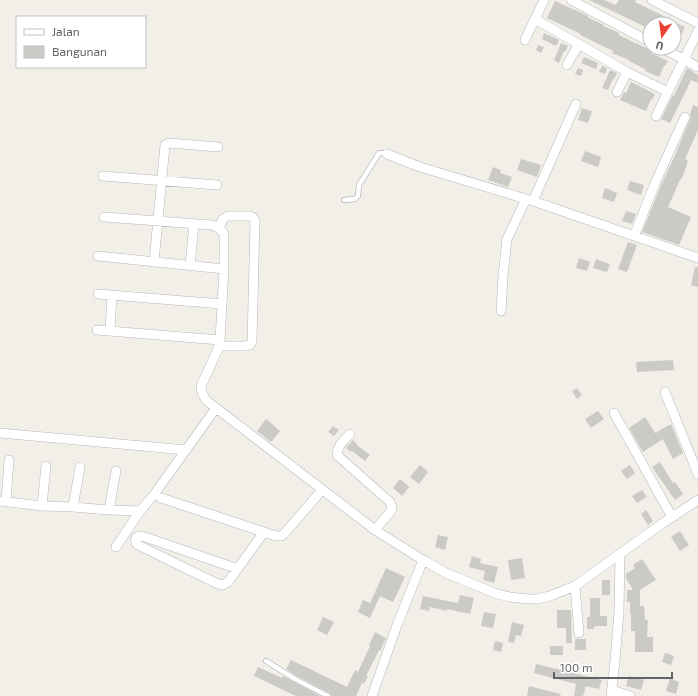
<svg xmlns="http://www.w3.org/2000/svg" width="698" height="696" font-family="'Exo 2',sans-serif">
<style>
.building{fill:#cccac5}
.lines{fill:none;stroke-linecap:round;stroke-linejoin:round}
.lane-casing{stroke:#b5b8bc;stroke-width:6}
.street-casing{stroke:#b5b8bc;stroke-width:10}
.lane{stroke:#fff;stroke-width:4.5}
.street{stroke:#fff;stroke-width:9}
</style>
<rect width="100%" height="100%" fill="#f1efe8"/>
<path class="building" d="M589,0H604L616,5L619,0H636L635,2L668,18V19L685,27L675,48H674V24H650V29Z
M555,1L588,16L587,17L604,25L603,26L619,33V35L652,51L651,53L668,61L665,66H664L659,77L645,71V69L629,61V60L612,53L613,51L580,35L581,34L547,18Z
M544,33L559,40L556,46L542,39Z
M561,43L568,46L565,52L564,51L559,63L554,60Z
M538,45L544,47L541,53L536,50Z
M584,57L598,63L596,69L581,63Z
M602,66L607,68L605,74L599,72Z
M578,68L583,70L581,76L575,74Z
M687,68L694,72V73L698,75V83L691,80L683,97L670,123L661,119L673,95L674,96Z
M610,70L617,73L614,79H613L608,90L602,88Z
M631,82L655,94L652,100L651,99L646,111L620,100L624,92L626,93Z
M693,105L698,107V130L685,159L688,161L684,173L681,180H680L668,207L691,217L679,245L642,232L662,183L675,155L690,119L691,117L690,114Z
M582,108L592,111L588,123L578,120Z
M585,151L601,157L598,167L581,161Z
M521,159L541,165L537,177L517,170Z
M493,167L501,170L500,173L512,177L508,187L488,180Z
M630,181L644,185L641,195L627,190Z
M605,188L617,193L614,202L602,198Z
M626,211L636,214L632,224L622,221Z
M628,242L637,245L627,272L618,269Z
M579,258L590,262L587,271L576,268Z
M596,259L610,264L607,272L593,268Z
M695,267H698V287L691,285Z
M673,360L674,370L637,372L636,362Z
M577,388L582,395L577,399L572,391Z
M598,411L604,419L591,428L585,419Z
M645,417L655,433L671,424L683,453L673,459L663,439L643,452L629,428Z
M266,419L280,431L271,442L257,431Z
M333,426L339,430L334,436L328,432Z
M353,440L357,444V445L370,455L365,461L352,451L351,452L346,448Z
M660,462L673,483L675,482L683,494L675,500L652,467Z
M420,465L428,472L419,484L410,477Z
M630,465L635,473L627,479L621,471Z
M400,479L409,487L402,496L393,488Z
M642,490L647,497L637,503L632,496Z
M646,510L653,521L648,525L641,514Z
M680,531L689,545L680,551L671,537Z
M438,535L448,537L445,550L435,547Z
M472,556L481,559L480,563L498,567L494,583L483,580L485,571L469,567Z
M522,558L525,578L511,580L508,560Z
M642,559L656,580L640,590V606H644L645,620H648L647,637H653V652H635V631H631V614H630V602H627V590H633L626,578V574L635,568L633,565Z
M386,568L405,577L393,602L380,596L370,618L358,612L363,600L370,603Z
M602,580H610V595H602Z
M460,595L474,598L470,614L447,609V611L430,607L429,611L420,609L423,596L458,603Z
M590,598H600V616H607V626H594V629H587V617H590Z
M557,610H571L572,643H566V628H557Z
M484,612L496,614L493,628L481,626Z
M323,617L334,622L327,635L317,630Z
M512,622L524,625L521,636L516,635L514,643L508,642Z
M375,632L386,638L380,651L379,650L366,676H368L364,684L362,683L356,696H332L330,693L297,676L286,669L291,660L347,687L355,670L358,672L370,646L369,645Z
M575,639H586V650H575Z
M495,641L503,643L501,652L493,650Z
M550,646H563V655H550Z
M665,653L674,656L671,665L662,662Z
M536,664L602,680L599,689L586,686L583,696H574L576,684L534,673Z
M258,667L282,678L283,676L320,696H296L254,676Z
M629,676L644,680L641,690L626,686Z
M670,678L679,682L676,694L666,691Z
M529,686L561,694L560,696H527Z"/>
<g class="lines">
<g class="lane-casing">
<path id="lane" d="M344,200L355,199L358,196L359,185L379,153H382L387,154
M266,661L295,679L328,696"/>
</g>
<g class="street-casing">
<path id="street" d="M571,0L650,42
M652,0L698,23
M535,19L627,72L668,92
M525,40L544,0
M662,48L698,67
M567,65L579,44
M617,92L627,72
M656,116L698,31
M387,154L420,167L533,201L698,258
M103,176L217,185
M533,201L576,104
M104,217L212,225C218,227 221,229 224,234V269L220,340L218,349L201,386C201,392 203,396 207,401L375,530L423,560
M634,236L656,181L685,117
M98,256L224,269
M154,262L165,145L170,143L218,147
M190,266L194,224
M98,294L222,304
M501,311L503,276L507,239L526,199
M97,330L220,340
M110,331L112,295
M219,346H244L250,345L252,342L255,221L253,218L250,216H228L223,219L219,228
M665,392L698,474
M614,413L672,517
M0,433L186,450
M350,434C345,440 335,447 338,456L390,502L392,508L391,511L375,530
M161,498L276,536H281L284,534L322,490
M0,501L42,506L73,507L109,510L140,511
M6,501L9,460
M42,506L46,466
M73,507L80,467
M109,510L116,471
M116,547L140,511L153,496L216,408
M238,569L145,537L139,536C134,538 135,542 138,545L218,584L223,585L228,582L264,532
M575,586L579,633
M612,690L630,696
M372,696L397,625L423,560L446,573L497,594L510,597L528,599H537L550,596L575,586L663,523L698,500
M611,696L615,661L619,612L620,554"/>
</g>
<use href="#lane" class="lane"/>
<use href="#street" class="street"/>
</g>
<rect x="16" y="16" width="130" height="52" fill="#ffffff" stroke="#bfc1c3"/>
<rect x="24" y="29" width="20" height="6" fill="#ffffff" stroke="#bfc1c3"/>
<text x="52" y="36" font-size="12" fill="#5f6368">Jalan</text>
<rect x="24" y="46" width="20" height="12" fill="#cccac5" stroke="#bfc1c3"/>
<text x="52" y="56" font-size="12" fill="#5f6368">Bangunan</text>
<g transform="translate(662 36) rotate(194)"><circle r="19" fill="#ffffff" stroke="#bfc1c3"/>
<path d="M0-3L7 15L0 10L-7 15Z" fill="#ea4335"/>
<text y="-6" font-size="11" font-weight="bold" text-anchor="middle" fill="#5f6368">U</text>
</g>
<path d="M554 672v6h118v-6" fill="none" stroke="#5f6368" stroke-width="2"/>
<text x="560" y="672" font-size="12" fill="#5f6368" stroke="#ffffff" stroke-width="3" paint-order="stroke">100 m</text>
</svg>
